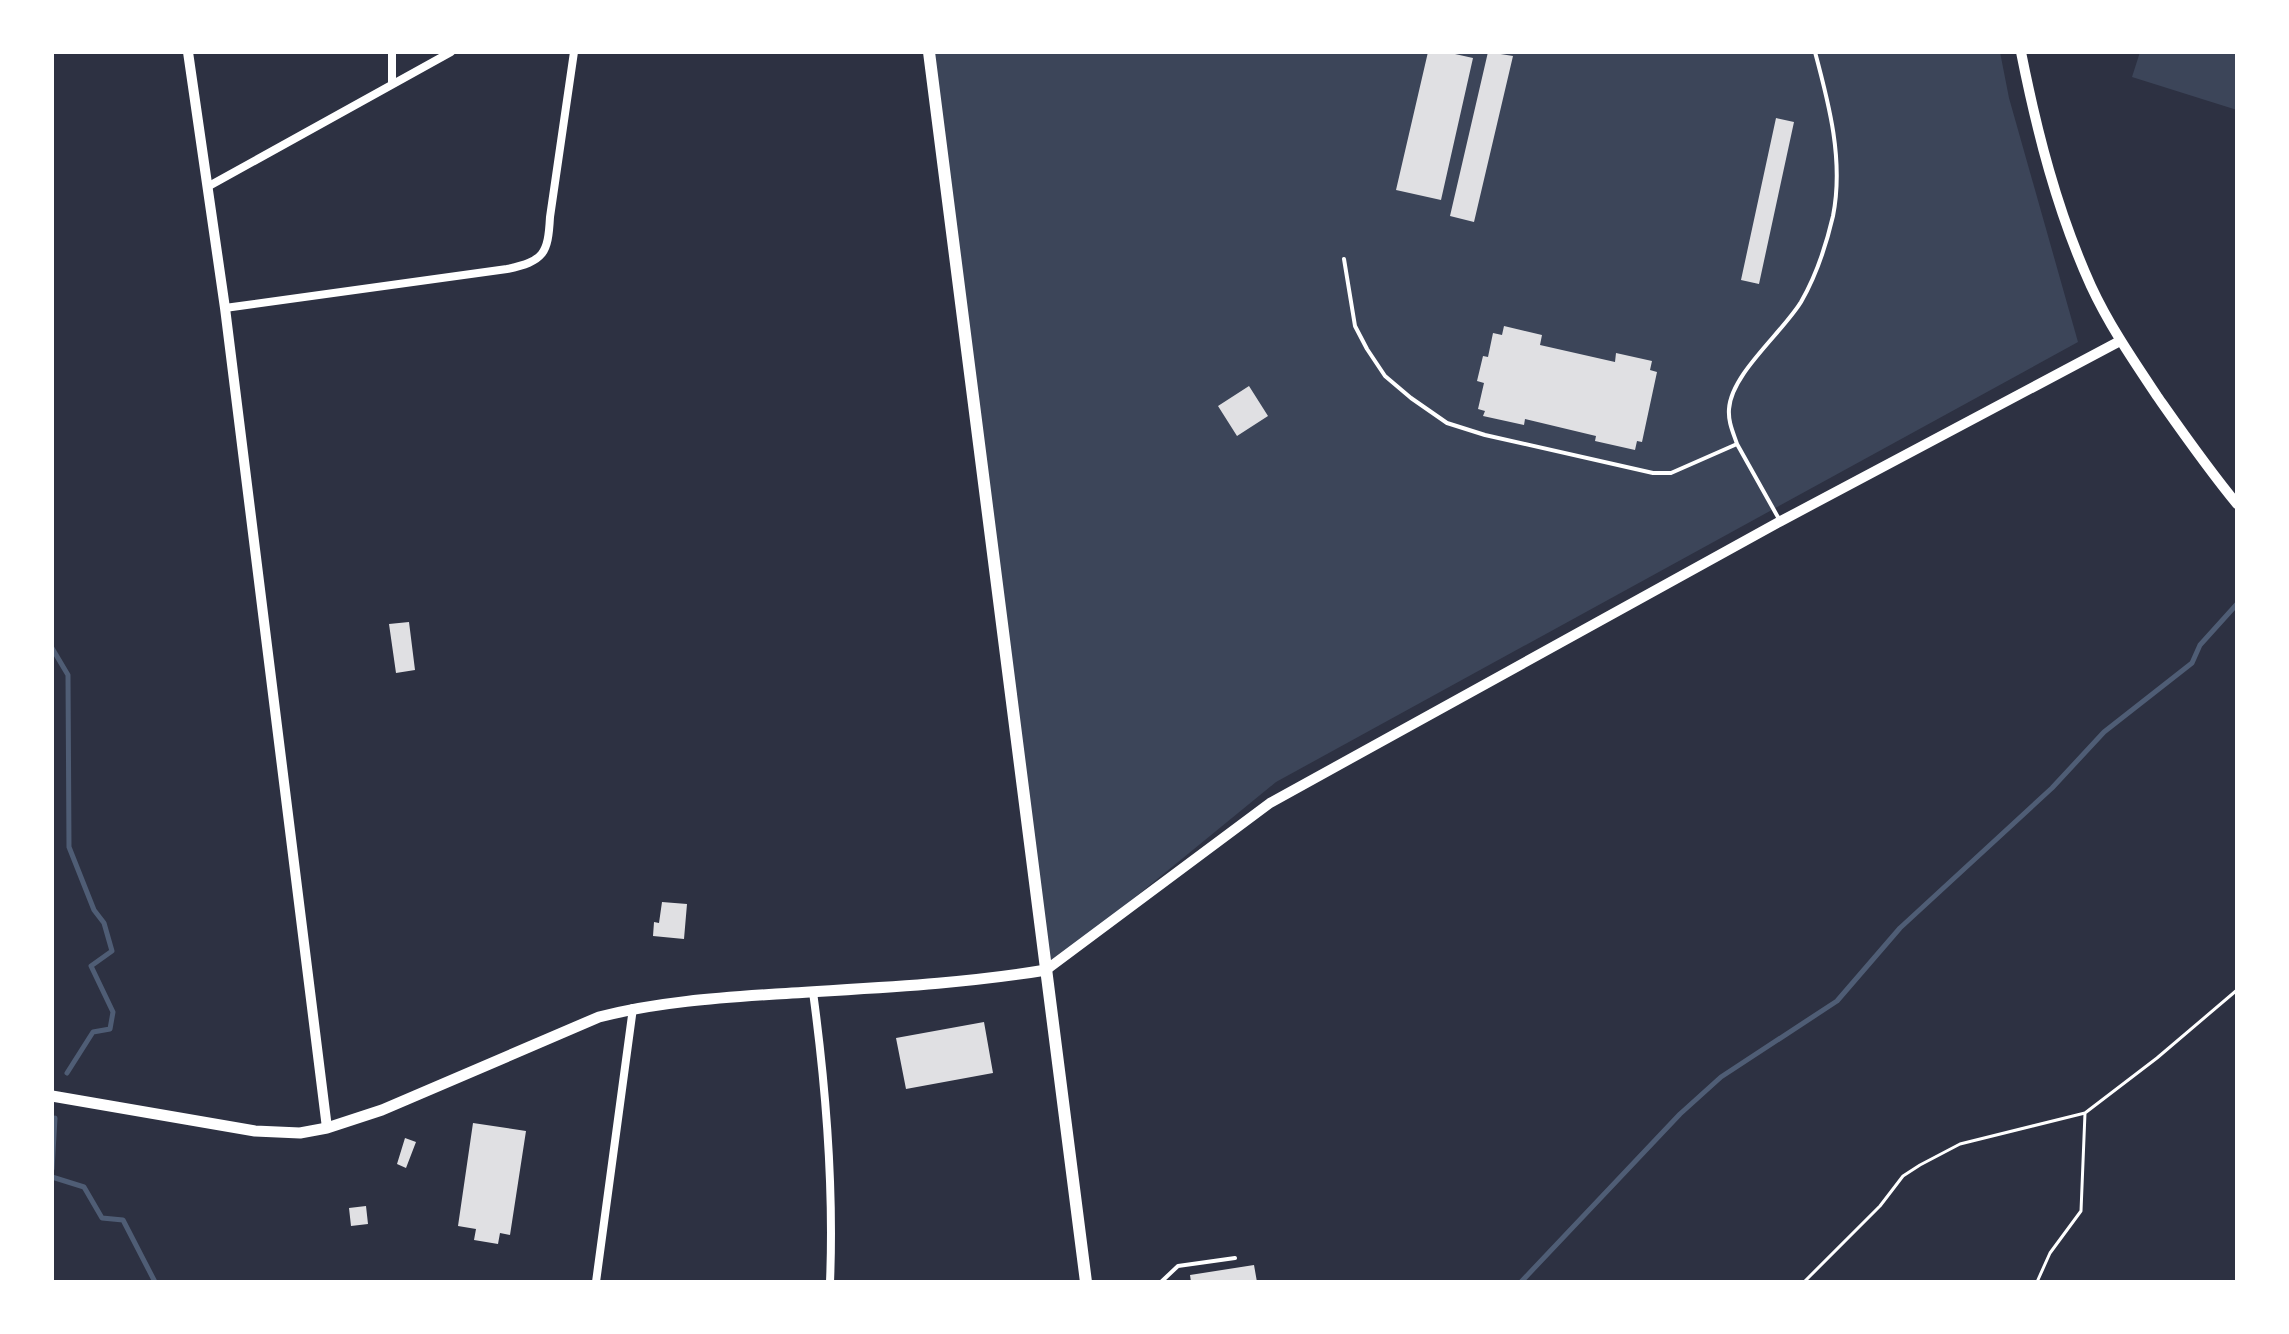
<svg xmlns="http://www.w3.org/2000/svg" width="2289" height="1334" font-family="'Archivo Narrow',sans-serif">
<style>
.green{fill:#3c4559}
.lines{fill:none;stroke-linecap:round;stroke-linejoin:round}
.stream{stroke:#4f5d75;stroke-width:5}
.building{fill:#e0e0e3}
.path{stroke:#fff;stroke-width:3}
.service{stroke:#fff;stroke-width:4}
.minor{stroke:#fff;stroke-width:8}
.tertiary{stroke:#fff;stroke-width:10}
.secondary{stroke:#fff;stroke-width:11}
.primary{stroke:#fff;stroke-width:12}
</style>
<rect width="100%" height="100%" fill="#2d3142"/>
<path class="green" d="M929,52H2000L2009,98L2078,342L1276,782L1046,970Z
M2140,52H2237V110L2132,77Z"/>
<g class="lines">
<path class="stream" d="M52,648L68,675L69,847L94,910L104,923L112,951L91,966L113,1012L110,1029L93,1032L67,1073
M52,1169L55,1118
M52,1177L84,1187L102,1218L123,1220L155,1282
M1521,1282L1680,1114L1721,1077L1837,1001L1900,928L2052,788L2104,732L2192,663L2200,645L2237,604"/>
</g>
<path class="building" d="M1428,52H1446L1473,58L1441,200L1396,190Z
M1488,52L1513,56L1474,222L1450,216Z
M1776,118L1794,122L1759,284L1741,280Z
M1504,326L1542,335L1540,345L1615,362L1616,353L1652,361L1650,370L1657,372L1642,442L1637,441L1635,450L1595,441L1596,436L1525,419L1524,425L1483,416L1485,411L1478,409L1484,383L1477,381L1483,356L1488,357L1493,333L1502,335Z
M1249,386L1268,416L1237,436L1218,406Z
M409,622L415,670L396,673L389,624Z
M662,902L687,904L684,939L653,936L654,922L659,923Z
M984,1022L993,1073L906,1089L896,1038Z
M473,1123L526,1131L510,1235L500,1233L498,1244L474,1240L476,1229L458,1226Z
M405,1138L416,1142L406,1168L397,1164Z
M366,1206L368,1224L351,1226L349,1208Z
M1254,1265L1257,1282H1191L1190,1275Z"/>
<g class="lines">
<path class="path" d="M1804,1282L1880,1206L1903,1176L1920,1165L1960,1144L2085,1113
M2037,1282L2050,1253L2081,1211L2085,1113L2157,1058L2237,990"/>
<path class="service" d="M1344,259L1355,326L1367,349L1385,376L1411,398L1447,423L1485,435L1653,473H1671L1737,444C1733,432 1728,422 1729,409C1731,374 1782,333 1801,302C1816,276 1826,246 1833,216C1844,161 1829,104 1815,52
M1737,444L1779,519
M1161,1282L1178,1266L1235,1258"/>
<path class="minor" d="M392,52V84
M209,186L451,52
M225,308L507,269C544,261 548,254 550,217L574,52
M813,992C826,1088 834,1185 830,1282
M596,1282L633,1008"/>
<path class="tertiary" d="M188,52L225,308L327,1128
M2021,52C2037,132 2057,211 2091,286C2109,325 2133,360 2157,396C2183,433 2208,469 2237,504
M1046,970L1270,803L1781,521L2120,341"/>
<path class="secondary" d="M52,1096L255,1131L300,1133L327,1128L382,1110L599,1017C657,1002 716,998 776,994C866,988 956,985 1046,970"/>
<path class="primary" d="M929,52L1086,1282"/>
</g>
<rect width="2289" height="1334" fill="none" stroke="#ffffff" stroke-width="108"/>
</svg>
